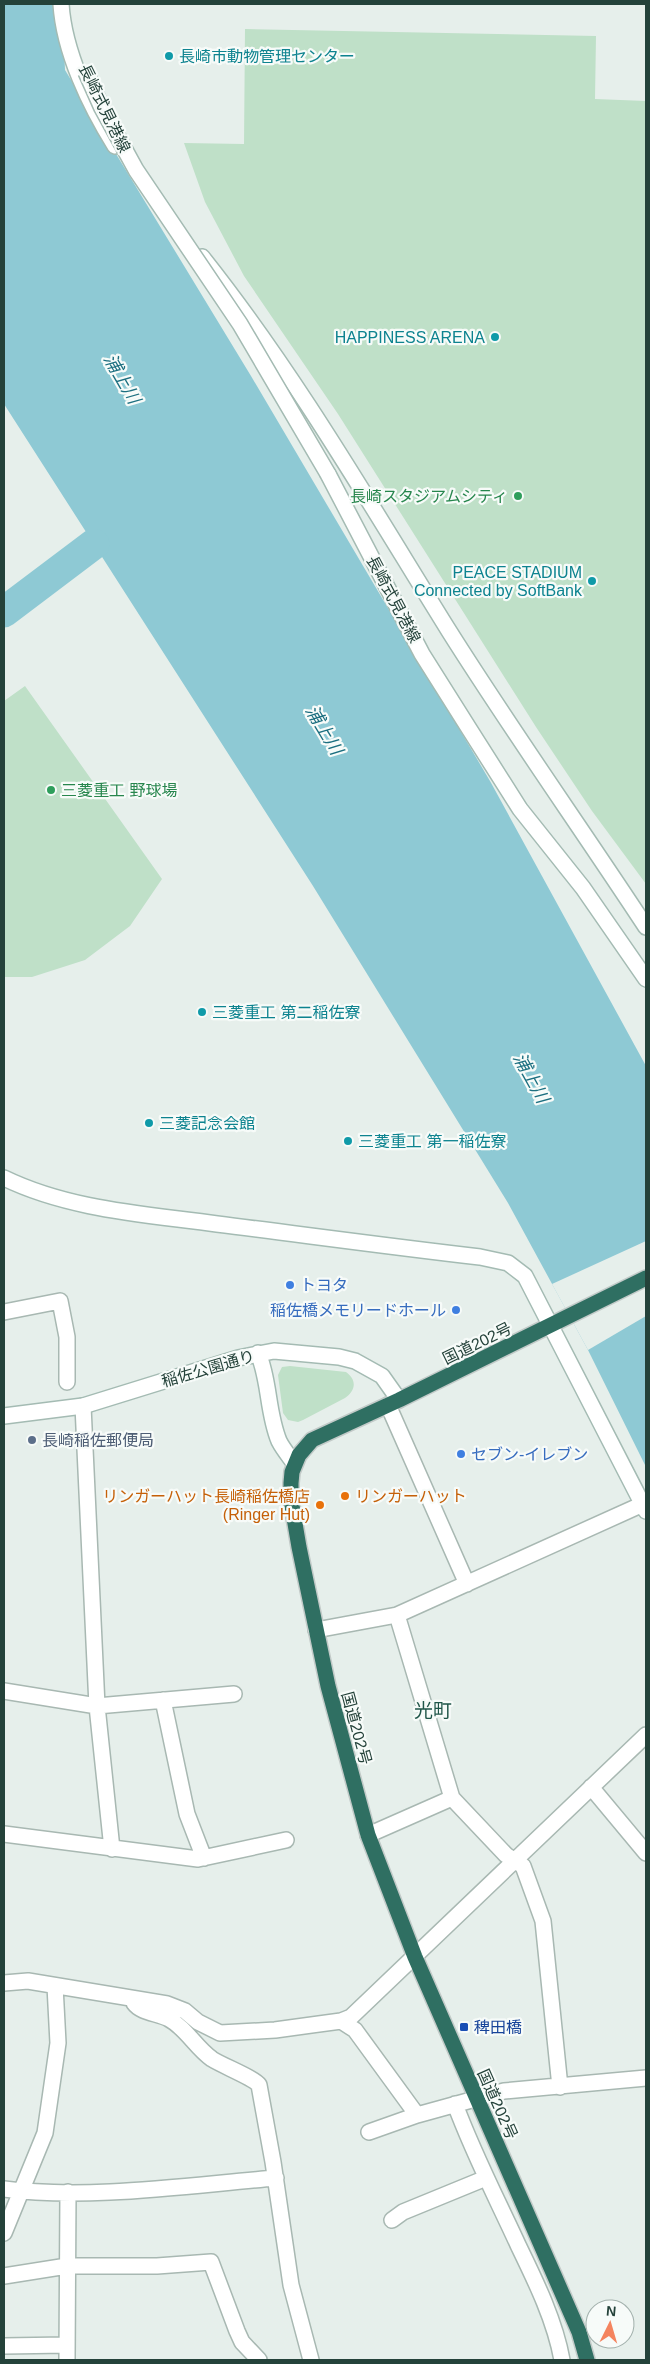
<svg xmlns="http://www.w3.org/2000/svg" width="650" height="2364" font-family="Helvetica,'Noto Sans JP',sans-serif">
<style>
.green{fill:#bfe0c8}
.water{fill:#8ec9d4}
.pier{fill:#e6efeb}
.lines{fill:none;stroke-linecap:round;stroke-linejoin:round}
.river{stroke:#8ec9d4;stroke-width:31}
.street-casing{stroke:#a8b8b2;stroke-width:18}
.secondary-casing{stroke:#a4bbb3;stroke-width:18}
.highway-casing{stroke:#c2cac8;stroke-width:18}
.street{stroke:#fff;stroke-width:15}
.secondary{stroke:#fff;stroke-width:15}
.highway{stroke:#2f6f62;stroke-width:15}
.secondary-bridge-casing{stroke:#a4bbb3;stroke-width:18;stroke-linecap:butt}
.secondary-bridge{stroke:#fff;stroke-width:15}
.culture-dot{fill:#0f9aa8;stroke:#f7fbf9;stroke-width:2}
.leisure-dot{fill:#2e9e5b;stroke:#f7fbf9;stroke-width:2}
.shop-dot{fill:#3f7fe0;stroke:#f7fbf9;stroke-width:2}
.service-dot{fill:#5c6f8a;stroke:#f7fbf9;stroke-width:2}
.food-dot{fill:#e8710a;stroke:#f7fbf9;stroke-width:2}
.transit-dot{fill:#1a4fb4;stroke:#f7fbf9;stroke-width:2}
.labels{text-anchor:middle;stroke-width:4.5;stroke-linejoin:round;paint-order:stroke}
.culture-label{font-size:16px;fill:#0d838f;stroke:#f7fbf9;text-anchor:start}
.street-label{font-size:16px;fill:#24423a;stroke:#f7fbf9}
.leisure-label{font-size:16px;fill:#27864d;stroke:#f7fbf9;text-anchor:end}
.shop-label{font-size:16px;fill:#366cbe;stroke:#f7fbf9;text-anchor:start}
.service-label{font-size:16px;fill:#4e5e75;stroke:#f7fbf9;text-anchor:start}
.food-label{font-size:16px;fill:#c56008;stroke:#f7fbf9;text-anchor:end}
.transit-label{font-size:16px;fill:#164399;stroke:#f7fbf9;text-anchor:start}
.water-label{font-size:18px;font-style:italic;fill:#1c6f80;stroke:#f7fbf9}
.quarter-label{font-size:19px;fill:#1f5548;stroke:#f7fbf9}
</style>
<rect width="100%" height="100%" fill="#e6efeb"/>
<path class="green" d="M245,29L596,36L595,99L646,101V884L592,811L536,727L338,414L244,276L205,202L184,143L244,144Z
M25,686L162,879L130,926L85,960L32,977H4V701Z
M290,1366L346,1372C357,1380 356,1390 345,1398L303,1420L298,1422L288,1420L283,1413L278,1375L282,1367Z"/>
<path class="water" d="M4,4H62L65,70L251,376L490,781L646,1066V1467L588,1350L508,1203L313,886L4,404Z"/>
<path class="pier" d="M646,1241V1316L588,1350L552,1284Z"/>
<g class="lines">
<path class="river" d="M4,612L94,544"/>
<g class="street-casing">
<path id="street" d="M4,1312L60,1301L67,1337V1382
M388,1405L467,1584
M83,1406L97,1706L112,1849
M397,1615L452,1798L506,1855L523,1866L543,1921L560,2087
M316,1630L397,1615L643,1504
M4,1691L97,1706L234,1694
M163,1700L187,1814L204,1858
M591,1787L646,1853
M4,1834L198,1859L286,1840
M368,1835L452,1798
M4,1983L28,1981L167,2004L185,2011L198,2022L220,2033L275,2030L341,2021L351,2017L646,1735
M134,2003C141,2013 158,2013 169,2019C186,2028 196,2048 212,2059C223,2066 254,2078 259,2085L273,2162L291,2285L311,2360
M341,2021L355,2030L417,2115
M455,2104C473,2153 497,2199 519,2247C536,2282 555,2321 562,2360
M369,2132L417,2115L504,2091L646,2078
M4,2189C89,2200 190,2185 276,2178
M392,2220L403,2212L486,2178
M4,2233L45,2133L58,2043L55,1986
M4,2276L67,2266H157L211,2262L237,2331L242,2342L259,2360
M4,2346L66,2345
M67,2360L68,2192"/>
</g>
<g class="secondary-casing">
<path id="secondary" d="M61,4C64,52 90,106 115,146
M202,257C295,374 370,504 449,631C512,731 581,828 646,927
M328,474L422,654L468,727L520,809L583,888L646,979
M4,1178C70,1210 145,1214 217,1224C305,1235 393,1247 480,1257L508,1263L525,1276L646,1511
M258,1353C270,1381 267,1412 279,1441C283,1449 289,1456 294,1463
M4,1416L83,1406L238,1358L274,1351L339,1357L355,1361L382,1376L399,1400"/>
</g>
<g class="highway-casing">
<path id="highway" d="M587,2360L579,2332L415,1957L368,1835L328,1686L299,1547L291,1500V1483L292,1472L299,1455L312,1440L399,1400L646,1278"/>
</g>
<use href="#street" class="street"/>
<use href="#secondary" class="secondary"/>
<use href="#highway" class="highway"/>
<g class="secondary-bridge-casing">
<path id="secondary-bridge" d="M86,72L102,108L136,170L240,324L328,474"/>
</g>
<use href="#secondary-bridge" class="secondary-bridge"/>
</g>
<g class="culture-dot">
<circle cx="169" cy="56" r="5"/>
<circle cx="495" cy="337" r="5"/>
<circle cx="592" cy="581" r="5"/>
<circle cx="202" cy="1012" r="5"/>
<circle cx="149" cy="1123" r="5"/>
<circle cx="348" cy="1141" r="5"/>
</g>
<g class="leisure-dot">
<circle cx="518" cy="496" r="5"/>
<circle cx="51" cy="790" r="5"/>
</g>
<g class="shop-dot">
<circle cx="290" cy="1285" r="5"/>
<circle cx="456" cy="1310" r="5"/>
<circle cx="461" cy="1454" r="5"/>
</g>
<circle class="service-dot" cx="32" cy="1440" r="5"/>
<g class="food-dot">
<circle cx="345" cy="1496" r="5"/>
<circle cx="320" cy="1505" r="5"/>
</g>
<rect class="transit-dot" x="459" y="2022" width="10" height="10" rx="2.5"/>
<g class="labels">
<g class="culture-label">
<text x="179" y="62">長崎市動物管理センター</text>
<text x="485" y="343" text-anchor="end">HAPPINESS ARENA</text>
<text x="582" y="578" text-anchor="end">PEACE STADIUM<tspan x="582" dy="18">Connected by SoftBank</tspan></text>
<text x="212" y="1018">三菱重工 第二稲佐寮</text>
<text x="159" y="1129">三菱記念会館</text>
<text x="358" y="1147">三菱重工 第一稲佐寮</text>
</g>
<g class="street-label">
<text transform="translate(105 108) rotate(64)" y="6">長崎式見港線</text>
<text transform="translate(394 599) rotate(62)" y="6">長崎式見港線</text>
<text transform="translate(477 1343) rotate(-26)" y="6">国道202号</text>
<text transform="translate(208 1368) rotate(-16)" y="6">稲佐公園通り</text>
<text transform="translate(357 1728) rotate(75)" y="6">国道202号</text>
<text transform="translate(498 2104) rotate(66)" y="6">国道202号</text>
</g>
<g class="leisure-label">
<text x="508" y="502">長崎スタジアムシティ</text>
<text x="61" y="796" text-anchor="start">三菱重工 野球場</text>
</g>
<g class="shop-label">
<text x="300" y="1291">トヨタ</text>
<text x="446" y="1316" text-anchor="end">稲佐橋メモリードホール</text>
<text x="471" y="1460">セブン-イレブン</text>
</g>
<g class="service-label">
<text x="42" y="1446">長崎稲佐郵便局</text>
</g>
<g class="food-label">
<text x="310" y="1502">リンガーハット長崎稲佐橋店<tspan x="310" dy="18">(Ringer Hut)</tspan></text>
<text x="355" y="1502" text-anchor="start">リンガーハット</text>
</g>
<g class="transit-label">
<text x="474" y="2033">稗田橋</text>
</g>
<g class="water-label">
<text transform="translate(122 379) rotate(60)" y="6">浦上川</text>
<text transform="translate(324 730) rotate(59)" y="6">浦上川</text>
<text transform="translate(531 1078) rotate(61)" y="6">浦上川</text>
</g>
<g class="quarter-label">
<text x="433" y="1717">光町</text>
</g>
</g>
<rect width="650" height="2364" fill="none" stroke="#24423a" stroke-width="10"/>
<g transform="translate(610 2324) rotate(5)"><circle r="24" fill="#f7fbf9" stroke="#a3b1ad"/>
<path d="M0-4L9 19L0 12L-9 19Z" fill="#f4845f"/>
<text y="-8" font-size="14" font-weight="bold" text-anchor="middle" fill="#24423a">N</text>
</g>
</svg>
